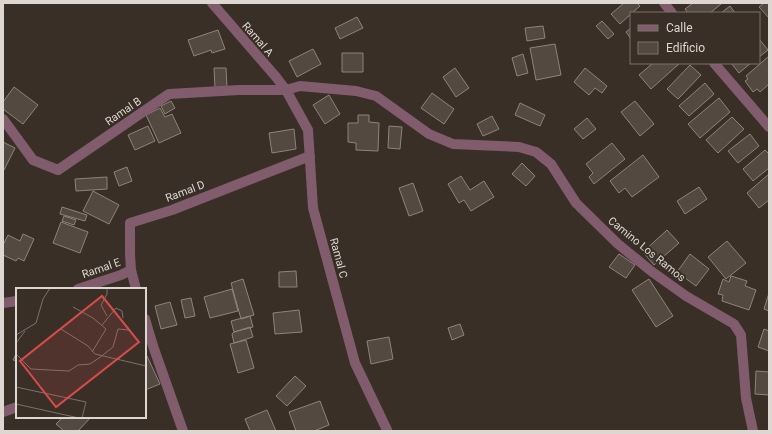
<svg xmlns="http://www.w3.org/2000/svg" width="772" height="434" font-family="Roboto,sans-serif">
<style>
.building{fill:#534940;stroke:#8f837a}
.lines{fill:none;stroke-linecap:round;stroke-linejoin:round}
.street{stroke:#805c6d;stroke-width:10}
.labels{text-anchor:middle;stroke-width:4;stroke-linejoin:round;paint-order:stroke}
.street-label{font-size:11px;fill:#ddd6d1;stroke:#392f27}
.inset-road{fill:none;stroke:#7b726b;stroke-width:1}
.view{fill:#d74b4a;fill-opacity:0.15;stroke:#d74b4a;stroke-width:2}
.inset-edge{fill:none;stroke:#ddd6d1;stroke-width:2}
</style>
<rect width="100%" height="100%" fill="#392f27"/>
<path class="building" d="M624,3H637L640,6L632,13H631V14L620,24L611,14Z
M693,3H719L721,4L710,13H688L685,9Z
M764,3H769V18L759,7Z
M730,6L735,13H721Z
M357,17L363,28L340,39L335,28Z
M602,21L614,34L608,39L596,26Z
M543,26L545,38L527,41L525,28Z
M631,28V39L626,32Z
M218,30L225,49L212,53L211,50L194,56L188,40Z
M759,39L768,50L759,57Z
M555,44L561,75L536,80L530,48Z
M313,49L321,64L297,77L289,61Z
M342,53H363V72H342Z
M523,54L528,73L517,76L512,58Z
M769,56V84L760,92L757,89L753,92L745,81L748,79L746,76Z
M653,63H680L651,89L639,75Z
M731,63H751L739,73Z
M690,65L701,75L678,99L667,89Z
M214,68H226L227,87L215,88Z
M455,68L469,88L456,97L443,77Z
M585,68L607,86L602,93L595,88L589,95L574,82Z
M705,83L714,94L689,116L679,106Z
M14,87L38,105L23,124L3,109V102Z
M432,93L454,109L444,124L421,108Z
M329,95L340,114L325,124L313,105Z
M719,98L730,112L700,138L688,124Z
M171,101L175,108L165,114L161,106Z
M635,101L654,124L640,136L621,112Z
M520,103L545,115L540,126L515,115Z
M160,108L165,117L172,114L181,133L159,143L146,115Z
M358,115H369V122L379,123L378,151L356,150V143L348,142V123H358Z
M492,116L499,129L483,136L477,124Z
M732,117L744,129L718,153L706,140Z
M587,118L596,129L583,139L574,129Z
M148,126L155,141L135,150L128,135Z
M389,126L402,127L400,149L388,148Z
M294,129L296,149L272,153L269,133Z
M750,134L759,146L738,163L728,151Z
M3,142L15,148L4,170L3,169Z
M612,143L625,159L594,184L589,177L593,173L586,164Z
M765,150L769,154V168L753,181L743,169Z
M643,155L659,177L632,197L625,188L619,193L610,181Z
M522,163L535,176L526,186L512,174Z
M127,167L132,181L119,186L114,172Z
M769,174V200L759,208L747,193Z
M461,176L470,190L484,181L494,197L471,211L464,200L459,203L448,184Z
M107,177V189L76,191L75,179Z
M413,183L423,211L409,216L399,188Z
M699,187L707,199L685,214L677,201Z
M93,191L119,205L109,224L83,211Z
M62,207L87,215L85,221L60,214Z
M64,216L76,220L74,225L62,221Z
M61,222L88,232L80,253L53,243Z
M667,230L679,243L654,265L643,252Z
M23,234L34,239L24,261L18,258L16,261L3,255V245L8,235L20,241Z
M727,241L746,263L726,279L708,257Z
M619,254L635,265L626,278L609,267Z
M690,254L709,269L696,286L677,272Z
M296,271L297,287H279V272Z
M731,276L747,281L745,286L756,290L749,310L722,301L723,295L718,294L723,279L729,282Z
M243,279L254,315L241,319L231,283Z
M649,279L673,316L656,327L632,290Z
M232,289L238,311L210,318L204,297Z
M769,293V311L764,309Z
M191,298L195,316L185,318L181,300Z
M170,302L177,325L161,329L155,306Z
M299,310L302,332L275,334L273,313Z
M250,316L253,327L234,332L231,321Z
M460,324L464,335L452,340L448,328Z
M250,327L253,337L234,343L232,334L234,332Z
M764,329L769,331V351L758,347Z
M389,337L393,359L371,364L367,341Z
M246,340L254,368L238,373L230,344Z
M17,352V361L13,360Z
M147,356L160,384L145,390V357Z
M756,371L769,372V395L755,394Z
M295,376L306,386L287,406L276,396Z
M320,401L329,425L314,431H296L289,412Z
M267,410L276,431H250L245,419Z
M63,417H91L78,431H64L56,424Z"/>
<g class="lines">
<path class="street" d="M212,3L276,77L286,90L308,130L313,208L355,363L387,430
M664,3L672,13
M714,63L769,127
M3,119L33,160L58,170L169,94L239,90H286L300,86L356,91L376,96L429,134L453,144L519,147L536,152L551,164L576,203L618,244L651,271L686,296L734,324L741,335L746,398L753,431
M78,289L121,275L131,270
M136,289L131,270L130,254V223L172,210L310,156
M3,303L17,301
M145,319L153,346L183,431
M3,412L17,407"/>
</g>
<g class="labels">
<g class="street-label">
<text transform="translate(258 39) rotate(49)" y="4">Ramal A</text>
<text transform="translate(123 111) rotate(-34)" y="4">Ramal B</text>
<text transform="translate(185 191) rotate(-21)" y="4">Ramal D</text>
<text transform="translate(647 249) rotate(39)" y="4">Camino Los Ramos</text>
<text transform="translate(339 258) rotate(75)" y="4">Ramal C</text>
<text transform="translate(101 268) rotate(-19)" y="4">Ramal E</text>
</g>
</g>
<g transform="translate(16 288)">
<rect width="130" height="130" fill="#392f27"/>
<path class="inset-road" d="M91,0V6L85,17L91,28M57,19L77,30L90,41L76,64M86,37L100,20L106,23L107,30M45,41L72,58L79,66L130,78M0,47L20,35L27,11L34,0M0,55L9,43M0,66L15,81L53,83L62,77L74,76L83,70L97,59L102,41L113,42M0,99L70,114L66,130M0,116L63,130"/>
<path class="view" d="M86,8L123,54L40,119L4,73Z"/>
<rect width="130" height="130" class="inset-edge"/>
</g>
<rect width="772" height="434" fill="none" stroke="#ddd6d1" stroke-width="8"/>
<rect x="630" y="12" width="130" height="52" fill="#392f27" stroke="#7b726b"/>
<rect x="638" y="25" width="20" height="6" fill="#805c6d" stroke="#7b726b"/>
<text x="666" y="32" font-size="12" fill="#ddd6d1">Calle</text>
<rect x="638" y="42" width="20" height="12" fill="#534940" stroke="#7b726b"/>
<text x="666" y="52" font-size="12" fill="#ddd6d1">Edificio</text>
</svg>
